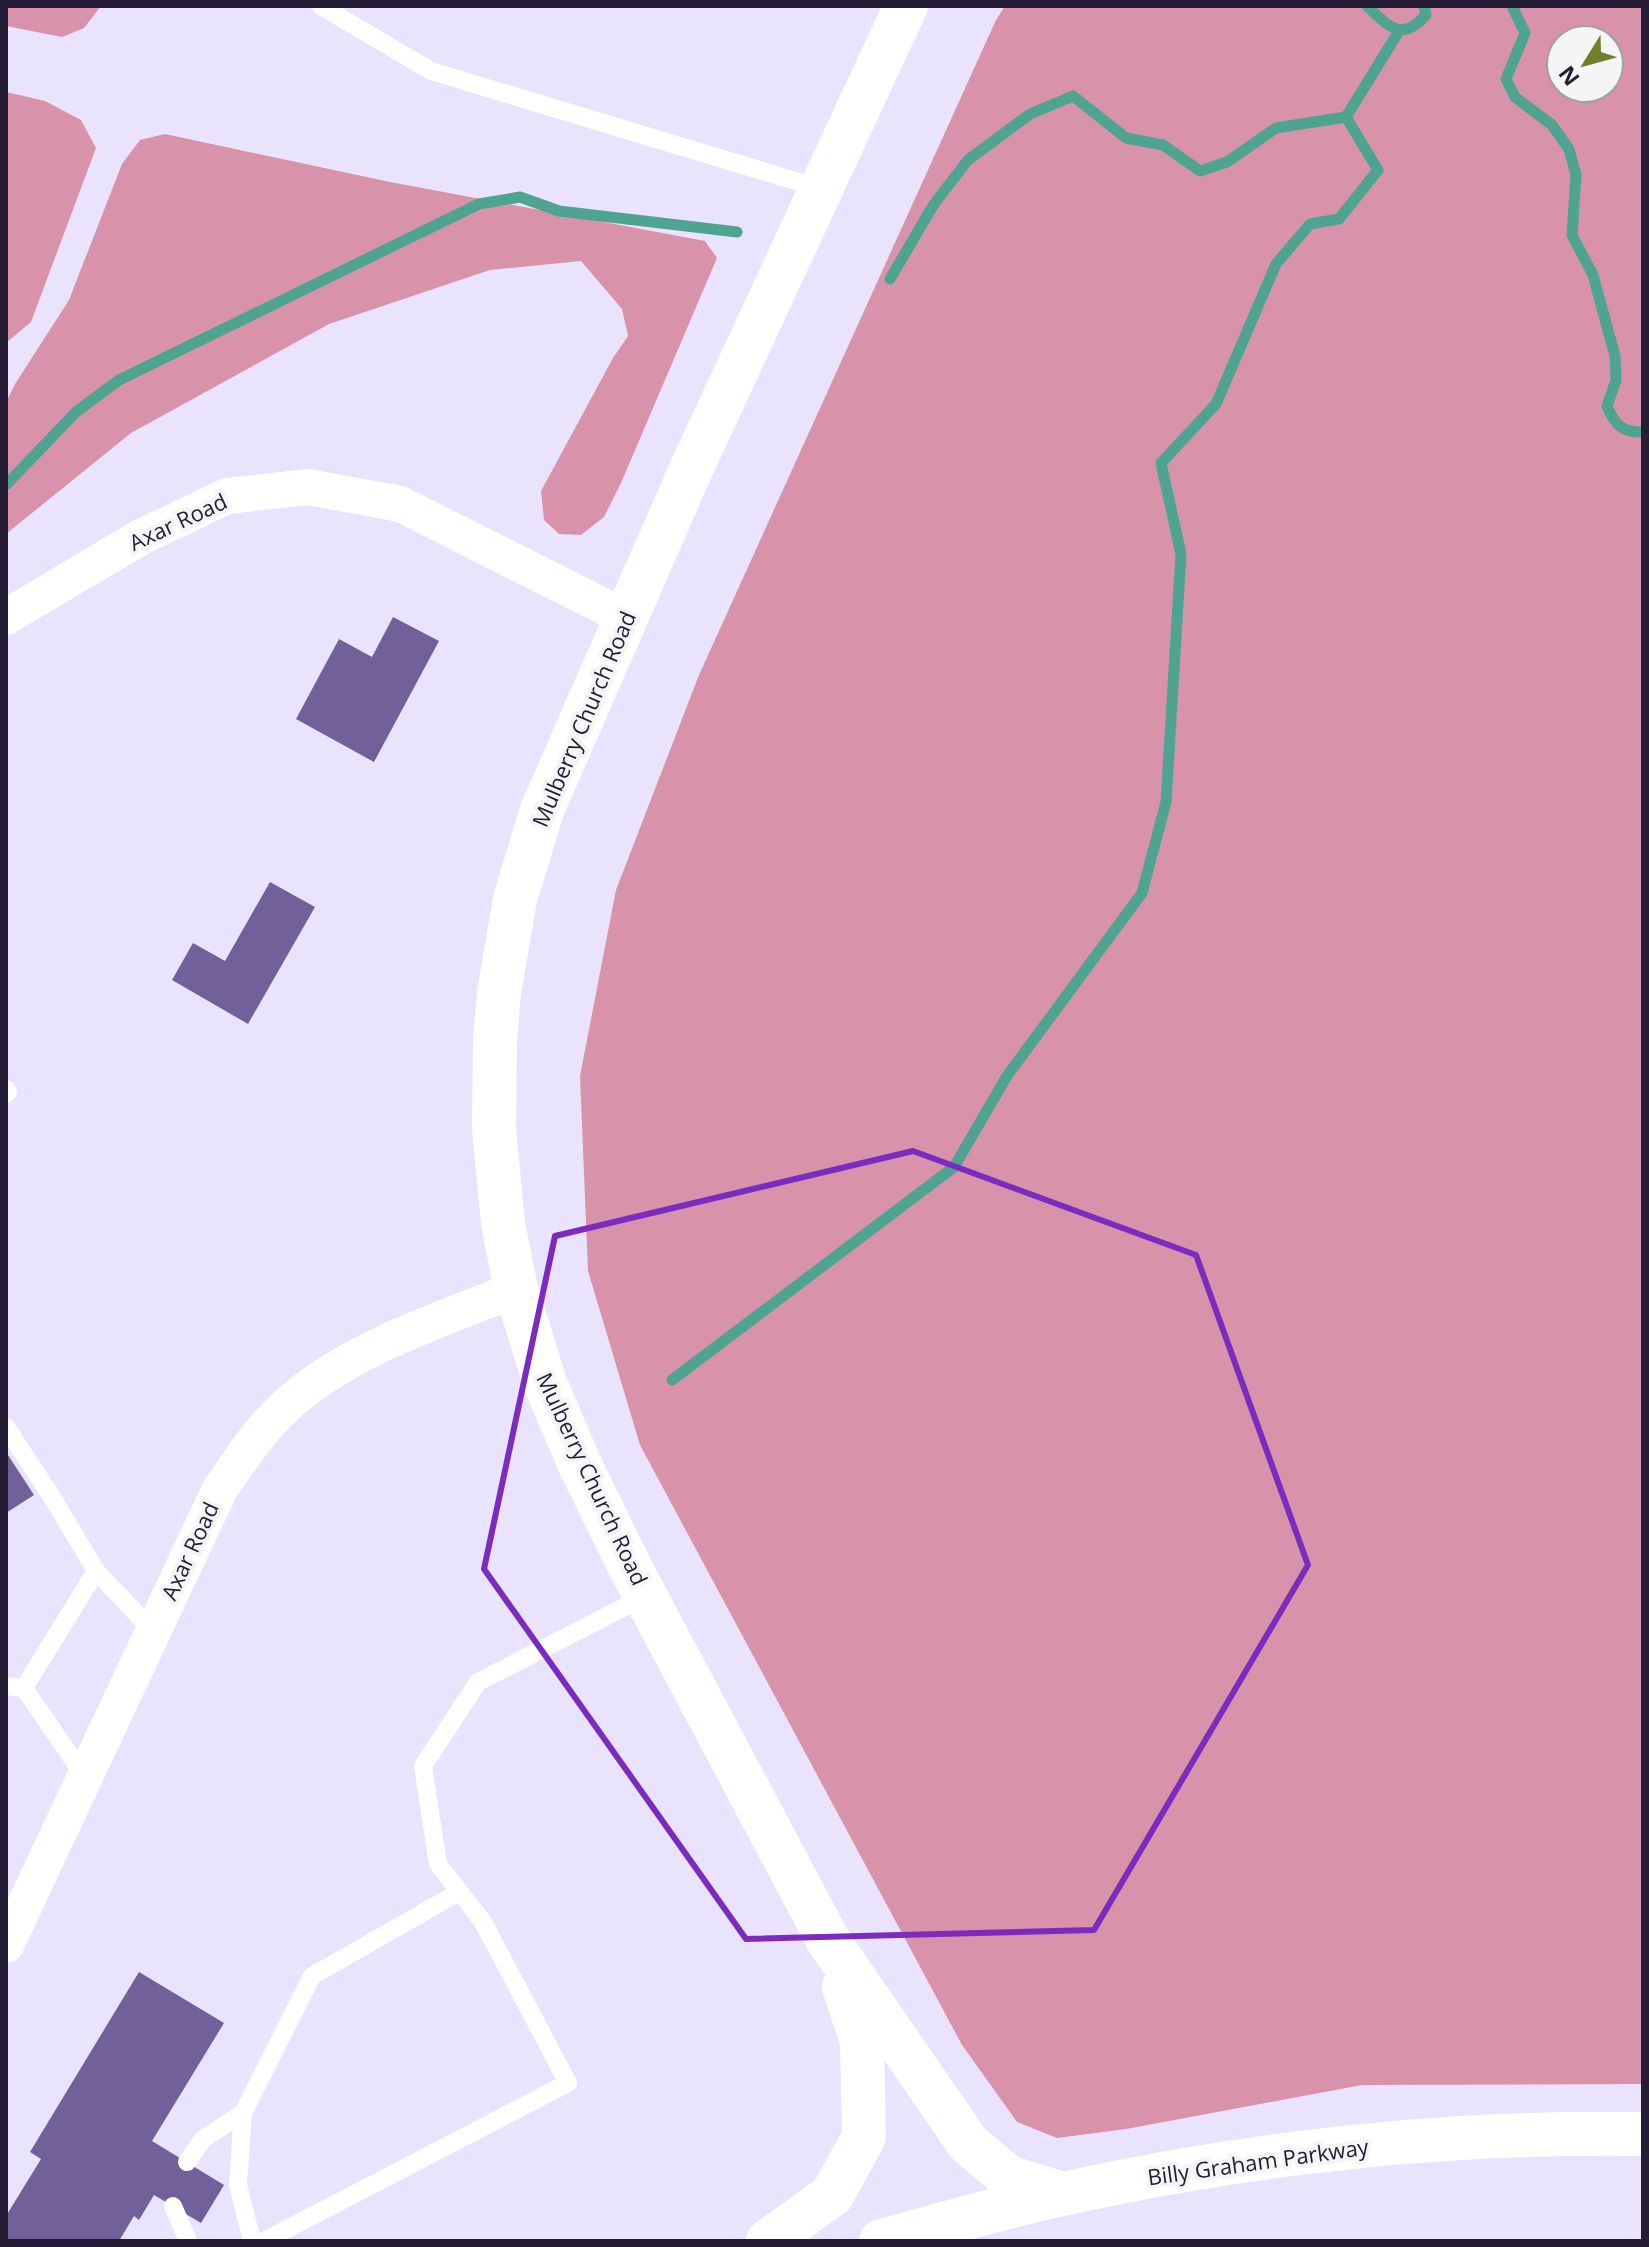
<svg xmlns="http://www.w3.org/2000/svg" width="1649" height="2247" font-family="'Open Sans',sans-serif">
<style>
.forest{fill:#d893ab;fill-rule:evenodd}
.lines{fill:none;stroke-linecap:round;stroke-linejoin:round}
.stream{stroke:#4ea490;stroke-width:11}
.building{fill:#716099}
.lane{stroke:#fff;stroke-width:18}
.street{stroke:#fff;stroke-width:36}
.secondary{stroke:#fff;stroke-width:44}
.highway{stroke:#fff;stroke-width:44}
.marked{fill:none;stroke:#7b2cbf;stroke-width:6;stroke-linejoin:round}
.labels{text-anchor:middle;stroke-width:8;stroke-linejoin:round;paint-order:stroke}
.street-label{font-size:22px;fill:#241d35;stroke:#f5f5f5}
</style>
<rect width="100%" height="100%" fill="#e9e3fd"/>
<path class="forest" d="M6,6H101L84,28L62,37L6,26Z
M1005,6H1643V2084L1362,2085L1126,2129L1057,2138L1017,2122L962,2045L640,1445L588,1271L580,1076L616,890L699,675L996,20ZM1561,40H1609V88H1561Z
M6,92L45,101L81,120L96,148L31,322L6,343Z
M165,134L390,182L705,241L717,258L621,483L604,517L581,535L559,534L544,520L541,491L613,358L628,336L622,309L581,261L490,270L329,324L131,433L6,534V402L15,384L69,300L122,164L140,140Z"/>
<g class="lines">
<path class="stream" d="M1367,6C1389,26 1401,43 1426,15L1424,6
M1512,6L1525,33L1506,79L1515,97L1552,125L1569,149L1576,175L1572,235L1593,275L1615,356L1616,380L1607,406C1614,424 1623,433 1643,432
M1346,117L1399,31
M890,279L934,204L968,160L1030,114L1073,96L1126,138L1163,145L1200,171L1227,162L1276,128L1346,117
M6,485L76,412L119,380L479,204L520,197L559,211L737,232
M672,1380L954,1167L1007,1076L1142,893L1166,802L1181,554L1161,463L1216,404L1276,264L1310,224L1339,219L1378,170L1346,117"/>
</g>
<path class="building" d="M393,617L439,641L374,762L296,719L339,639L372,657Z
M270,882L315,907L248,1024L172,980L193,943L225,961Z
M6,1452L34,1495L6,1513Z
M139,1972L224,2023L152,2141L224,2185L201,2223L154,2195L139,2220L134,2216L119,2241H6V2216L41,2159L30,2152Z"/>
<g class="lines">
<path class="lane" d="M321,6L431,71L822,189
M6,1089L8,1092L6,1094
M6,1427L52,1497L96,1571L153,1631
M6,1686L24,1688L85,1777
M24,1688L96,1571
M187,2162L203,2139L243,2113
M173,2206L188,2241
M252,2241L238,2185L243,2113L312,1976L459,1892
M264,2241L568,2083L483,1922L438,1864L423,1766L478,1682L646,1596"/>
<path class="street" d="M6,617L141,537L227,496L308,487L400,504L627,618
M6,1945L219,1491C243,1455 267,1419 301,1393C363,1344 444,1319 516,1289"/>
<path class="secondary" d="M828,1940L632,1571L580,1465L545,1383L516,1289L503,1223L494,1129L495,1040L499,993L515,899L542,810L692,467L906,6"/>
<path class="highway" d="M828,1940L968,2143L1008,2177L1063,2194
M768,2241L832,2195L864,2137L862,2042L844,1987
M881,2241C941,2225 1002,2207 1063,2194C1250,2152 1452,2131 1643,2134"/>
</g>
<path class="marked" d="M913,1151L1196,1255L1308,1565L1094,1930L746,1939L484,1569L555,1236Z"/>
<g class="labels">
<g class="street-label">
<text transform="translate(178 522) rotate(-25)" y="8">Axar Road</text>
<text transform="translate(584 719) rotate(-67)" y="8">Mulberry Church Road</text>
<text transform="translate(592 1479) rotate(65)" y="8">Mulberry Church Road</text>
<text transform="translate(190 1551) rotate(-65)" y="8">Axar Road</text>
<text transform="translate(1258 2162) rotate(-8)" y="8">Billy Graham Parkway</text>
</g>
</g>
<rect width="1649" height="2247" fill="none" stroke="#241d35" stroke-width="16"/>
<g transform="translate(1585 64) rotate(233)"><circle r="38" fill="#f5f5f5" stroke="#a19fa8" stroke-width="2"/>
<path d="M0-6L14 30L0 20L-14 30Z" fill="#727e2b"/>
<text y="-12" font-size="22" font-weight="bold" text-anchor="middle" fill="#241d35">N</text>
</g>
</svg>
